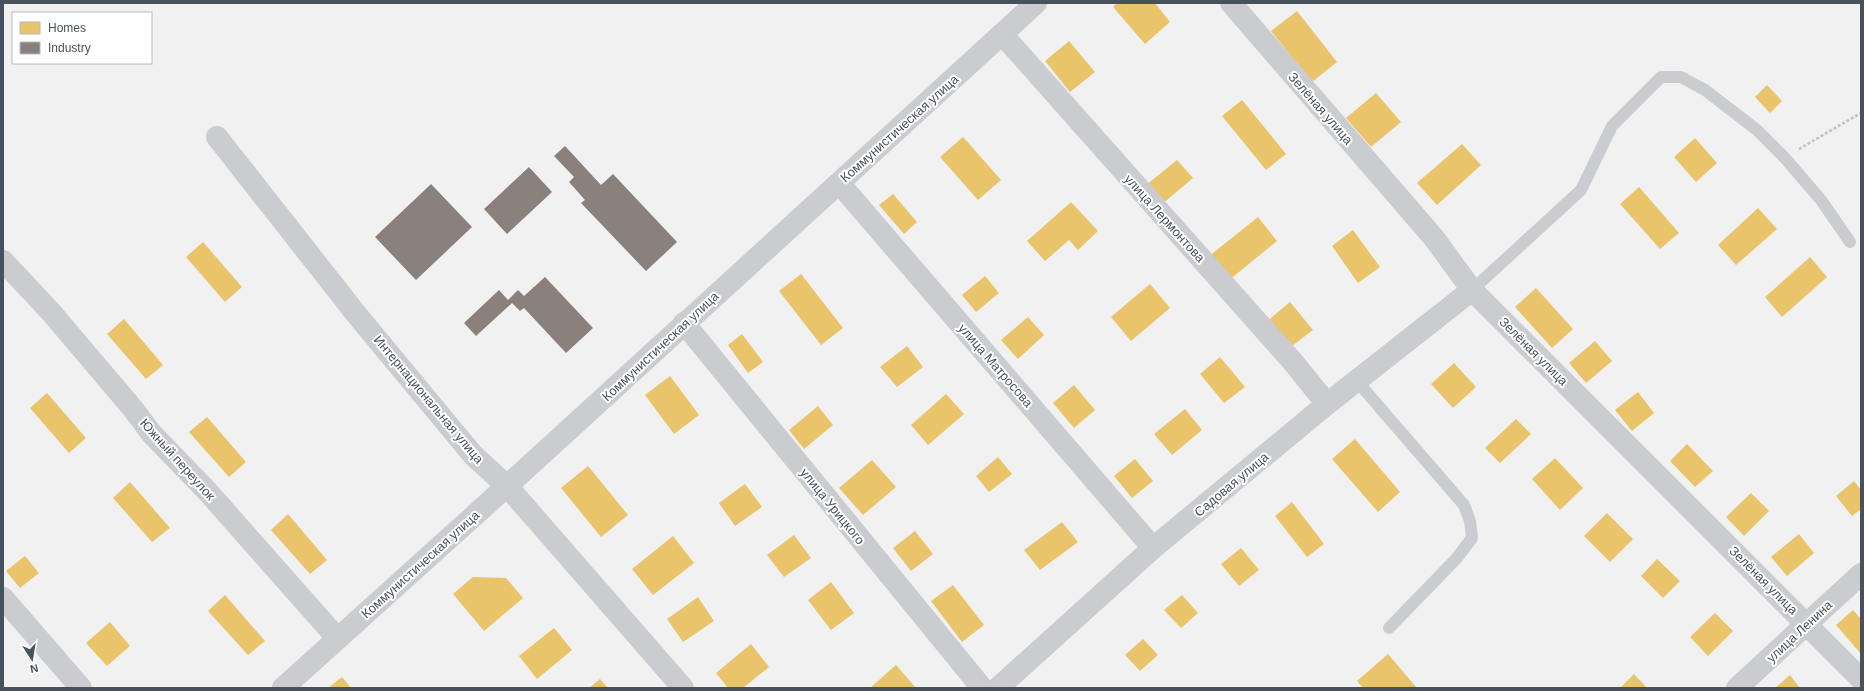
<svg xmlns="http://www.w3.org/2000/svg" width="1864" height="691" font-family="Helvetica,sans-serif">
<style>
.homes{fill:#e9c46a}
.industry{fill:#8a817c}
.lines{fill:none;stroke-linecap:round;stroke-linejoin:round}
.path{stroke:#b8c4c1;stroke-width:2.5;stroke-dasharray:3 2;stroke-linecap:butt}
.service{stroke:#cacccf;stroke-width:12}
.minor{stroke:#cacccf;stroke-width:22}
.tertiary{stroke:#cacccf;stroke-width:22}
.labels{text-anchor:middle;stroke-width:4;stroke-linejoin:round;paint-order:stroke}
.street-label{font-size:13px;fill:#48525d;stroke:#fff}
</style>
<rect width="100%" height="100%" fill="#f1f1f1"/>
<path class="homes" d="M1117,3H1155L1170,22L1145,44L1113,7Z
M1297,11L1337,62L1312,82L1271,31Z
M1069,41L1095,72L1070,92L1045,61Z
M1767,85L1782,101L1770,113L1755,97Z
M1376,93L1401,122L1371,147L1346,118Z
M1242,100L1286,154L1266,170L1222,116Z
M963,137L1001,180L978,200L940,157Z
M1695,138L1717,163L1696,182L1674,157Z
M1462,144L1481,165L1437,205L1417,183Z
M1177,160L1193,178L1161,205L1145,186Z
M1639,187L1679,233L1660,249L1620,204Z
M893,194L917,222L904,234L879,205Z
M1071,202L1098,231L1078,250L1069,240L1045,261L1027,241Z
M1758,208L1777,229L1736,265L1718,245Z
M1258,217L1277,241L1228,281L1208,257Z
M1353,230L1380,267L1358,283L1332,246Z
M203,242L242,287L225,302L186,257Z
M1810,257L1827,277L1782,317L1765,297Z
M801,274L843,328L821,345L779,291Z
M985,276L999,293L976,312L962,295Z
M1150,284L1170,308L1131,341L1111,317Z
M1536,288L1573,329L1552,348L1515,307Z
M1290,302L1313,330L1288,349L1266,322Z
M1028,317L1044,335L1018,359L1001,340Z
M124,319L163,365L146,379L107,334Z
M742,334L763,362L748,373L728,345Z
M1595,341L1612,361L1586,383L1569,363Z
M907,346L923,367L897,387L880,367Z
M1220,357L1245,387L1224,403L1200,374Z
M1454,363L1476,387L1453,408L1431,384Z
M670,376L699,415L674,434L645,395Z
M1074,385L1095,410L1074,428L1053,403Z
M1638,392L1654,413L1632,431L1615,410Z
M47,393L86,438L69,453L30,408Z
M946,394L964,414L928,445L911,425Z
M818,406L833,425L804,449L789,430Z
M1185,409L1202,430L1172,455L1154,434Z
M207,417L246,462L229,477L189,432Z
M1516,419L1531,434L1500,463L1485,448Z
M1355,439L1400,492L1378,512L1332,459Z
M1687,444L1713,471L1695,487L1670,461Z
M998,457L1012,474L989,492L976,476Z
M1555,458L1583,488L1560,510L1532,479Z
M1135,459L1153,481L1132,498L1114,476Z
M872,460L896,487L863,515L839,488Z
M588,466L628,515L601,537L561,488Z
M1854,481L1861,490V509L1852,516L1836,496Z
M130,482L170,528L152,542L113,498Z
M745,484L762,507L735,526L719,503Z
M1751,493L1769,511L1744,536L1726,517Z
M1292,502L1324,544L1307,557L1275,516Z
M1607,513L1633,539L1610,562L1584,536Z
M288,514L327,560L310,574L271,530Z
M1062,522L1078,542L1040,570L1024,550Z
M915,531L933,554L911,571L893,548Z
M1799,534L1814,553L1787,576L1771,557Z
M794,535L811,558L784,577L767,555Z
M673,536L694,563L653,595L632,569Z
M1241,548L1259,570L1239,586L1221,564Z
M25,556L39,573L20,588L6,571Z
M1657,559L1680,581L1663,598L1641,576Z
M473,577L506,578L523,598L484,631L453,594Z
M831,582L854,613L831,630L808,600Z
M953,585L984,625L962,642L931,601Z
M225,595L265,641L248,655L208,611Z
M1182,595L1198,613L1181,628L1164,610Z
M698,597L714,621L683,642L667,619Z
M1853,610L1861,619V654L1836,625Z
M1715,613L1733,631L1708,656L1690,637Z
M110,622L130,646L107,666L86,643Z
M554,628L572,650L537,679L519,656Z
M1143,639L1158,655L1140,671L1125,655Z
M751,644L769,667L743,688H728L716,673Z
M1388,654L1417,688H1363L1357,681Z
M896,665L916,688H870Z
M1634,674L1647,688H1620Z
M1790,675L1800,688H1775Z
M342,677L351,688H328Z
M600,679L608,688H589Z"/>
<path class="industry" d="M565,146L601,185L613,174L677,242L646,271L581,203L585,200L569,182L574,177L554,156Z
M529,167L552,192L507,234L484,209Z
M431,184L472,227L416,280L375,237Z
M545,277L593,328L566,353L524,308L520,311L512,303L476,336L464,323L499,290L508,300L518,290L524,296Z"/>
<g class="lines">
<path class="path" d="M1799,149L1861,113"/>
<path class="service" d="M1472,290L1581,190L1612,126L1661,77H1681L1705,90L1757,130L1785,158L1821,200L1850,242
M1356,380L1464,505L1470,521L1472,538L1456,559L1389,628"/>
<path class="minor" d="M1231,3L1434,238L1472,290L1861,679
M1002,34L1293,362L1327,404
M217,137L357,315L473,455L507,486L683,688
M839,183L1153,548
M3,261L50,311L134,410L151,433L208,492L337,638
M684,323L982,688
M3,598L81,688
M998,688L1153,548L1327,404L1472,290
M1737,688L1861,574"/>
<path class="tertiary" d="M283,688L507,486L1036,3"/>
</g>
<g class="labels">
<g class="street-label">
<text transform="translate(1321 108) rotate(49)" y="5">Зелёная улица</text>
<text transform="translate(899 128) rotate(-42)" y="5">Коммунистическая улица</text>
<text transform="translate(1165 218) rotate(48)" y="5">улица Лермонтова</text>
<text transform="translate(660 346) rotate(-43)" y="5">Коммунистическая улица</text>
<text transform="translate(1534 351) rotate(45)" y="5">Зелёная улица</text>
<text transform="translate(996 365) rotate(49)" y="5">улица Матросова</text>
<text transform="translate(429 399) rotate(50)" y="5">Интернациональная улица</text>
<text transform="translate(178 459) rotate(48)" y="5">Южный переулок</text>
<text transform="translate(1231 484) rotate(-40)" y="5">Садовая улица</text>
<text transform="translate(833 506) rotate(51)" y="5">улица Урицкого</text>
<text transform="translate(420 564) rotate(-42)" y="5">Коммунистическая улица</text>
<text transform="translate(1764 580) rotate(45)" y="5">Зелёная улица</text>
<text transform="translate(1799 631) rotate(-43)" y="5">улица Ленина</text>
</g>
</g>
<rect width="1864" height="691" fill="none" stroke="#48525d" stroke-width="8"/>
<rect x="12" y="12" width="140" height="52" fill="#ffffff" stroke="#b6babe"/>
<rect x="20" y="22" width="20" height="12" fill="#e9c46a" stroke="#b6babe"/>
<text x="48" y="32" font-size="12" fill="#48525d">Homes</text>
<rect x="20" y="42" width="20" height="12" fill="#8a817c" stroke="#b6babe"/>
<text x="48" y="52" font-size="12" fill="#48525d">Industry</text>
<g transform="translate(32 659) rotate(168)" stroke="#ffffff" stroke-width="3" paint-order="stroke">
<path d="M0-3L7 15L0 10L-7 15Z" fill="#48525d"/>
<text y="-6" font-size="11" font-weight="bold" text-anchor="middle" fill="#48525d">N</text>
</g>
</svg>
